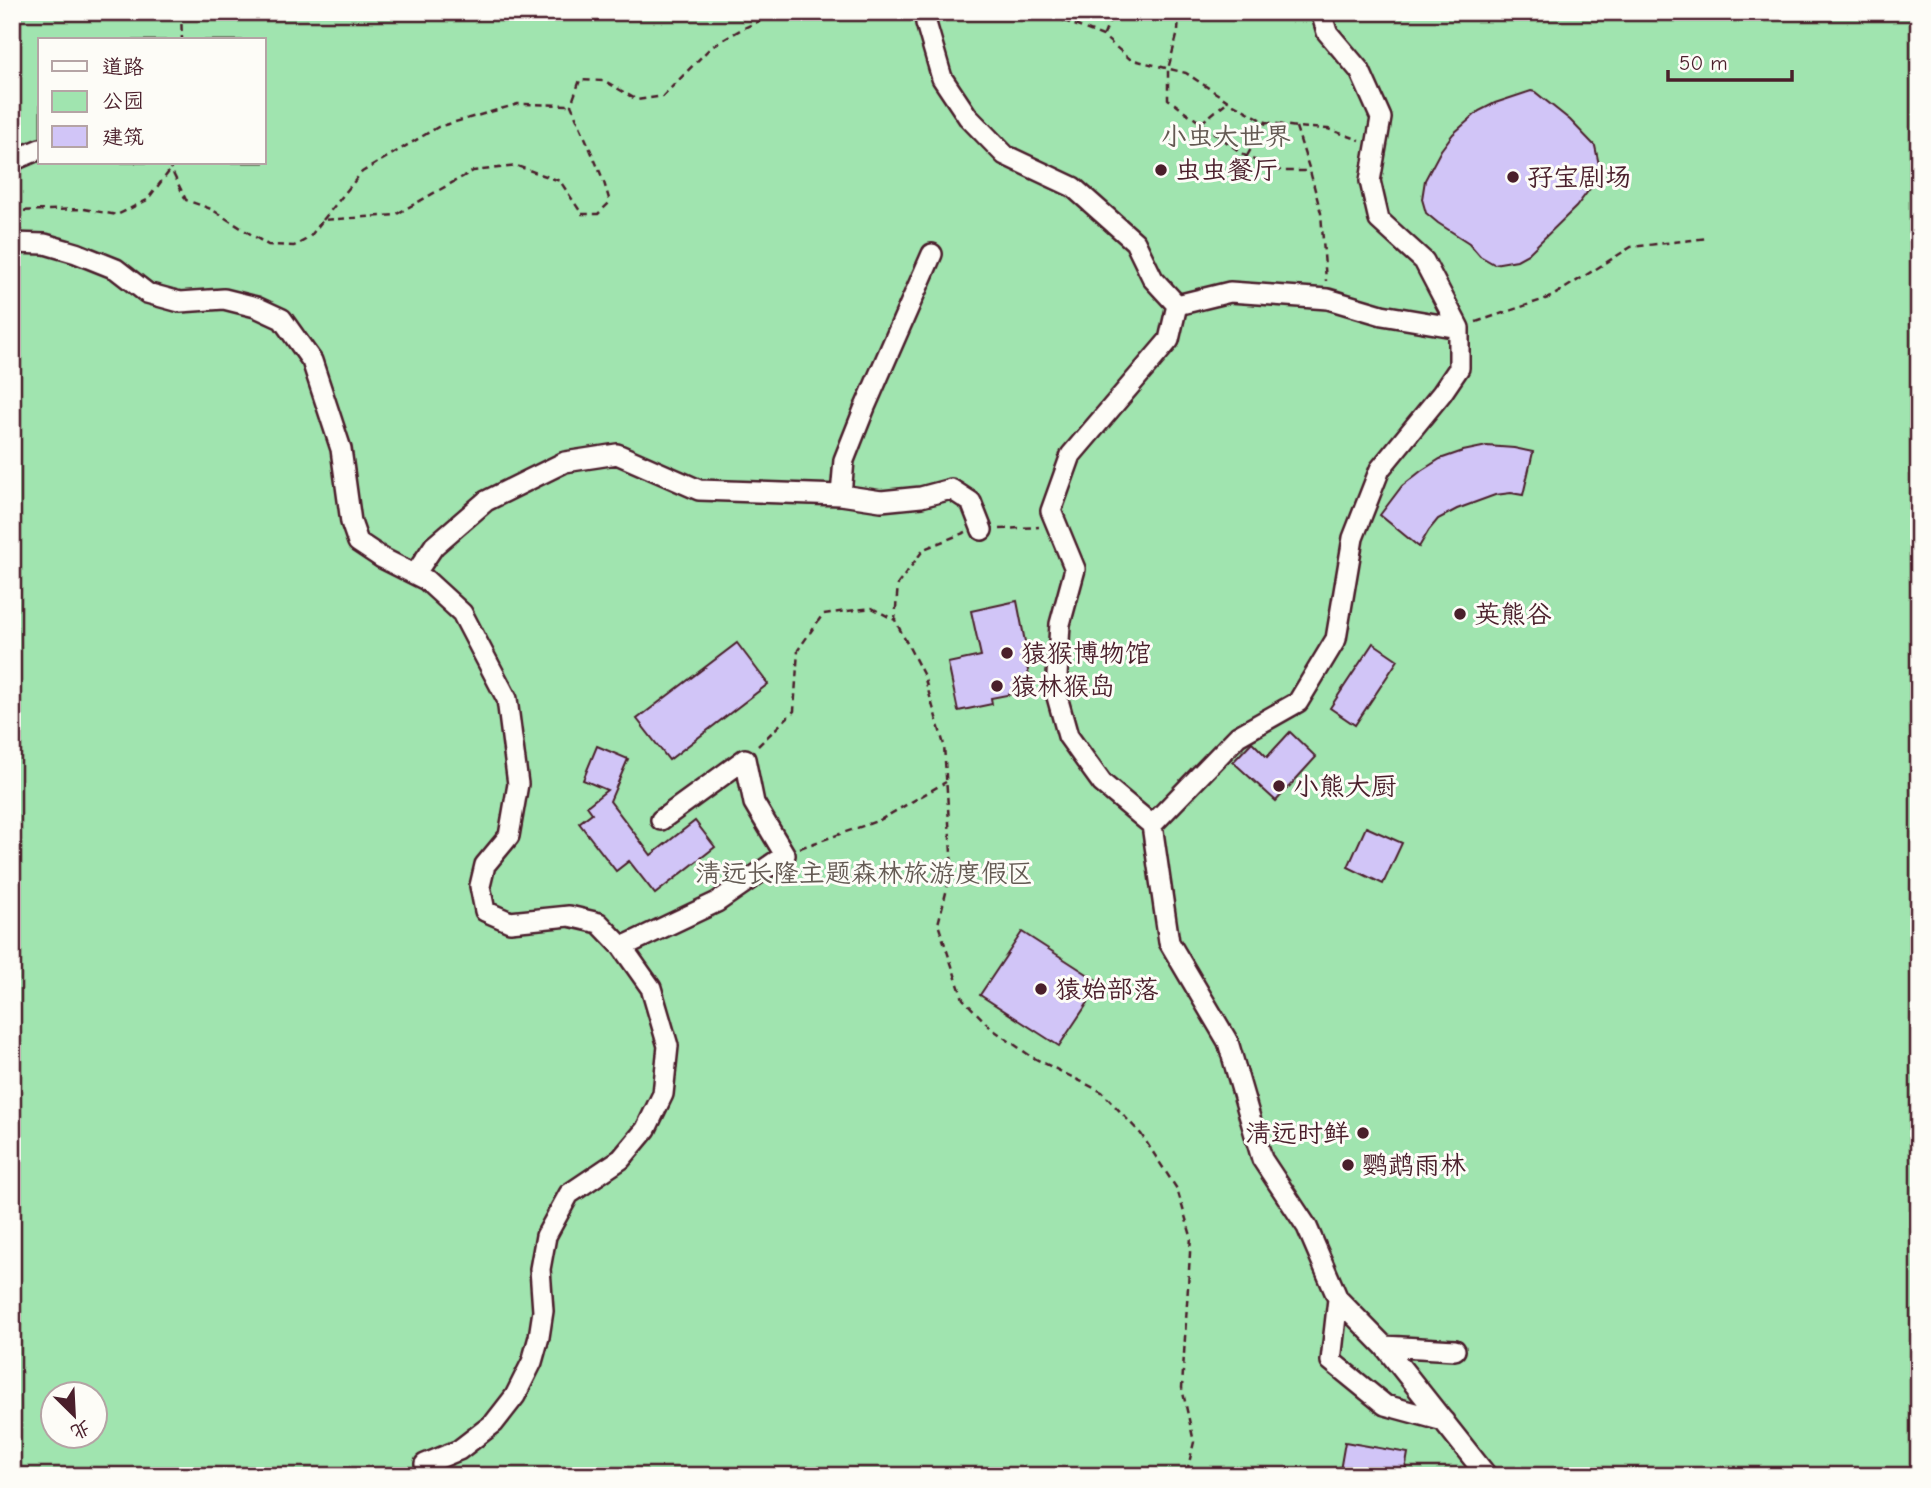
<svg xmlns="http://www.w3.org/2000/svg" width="1931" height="1488" font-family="'Comic Neue','LXGW WenKai TC',sans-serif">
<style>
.green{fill:#a0e4af;stroke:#75826d;stroke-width:2;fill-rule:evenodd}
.building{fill:#d1c5f7;stroke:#4a1f2b;stroke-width:2}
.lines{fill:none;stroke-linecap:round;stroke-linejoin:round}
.minor-casing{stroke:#4a1f2b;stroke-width:24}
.path{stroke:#4a1f2b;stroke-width:2.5;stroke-dasharray:7 5;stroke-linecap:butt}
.minor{stroke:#fdfcf7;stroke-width:19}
.poi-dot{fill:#4a1f2b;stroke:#fdfcf7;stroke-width:2.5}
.labels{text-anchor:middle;stroke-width:6;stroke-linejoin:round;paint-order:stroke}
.park-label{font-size:26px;fill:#645a53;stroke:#fdfcf7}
.poi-label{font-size:26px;fill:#4a1f2b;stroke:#fdfcf7;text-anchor:start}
</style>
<rect width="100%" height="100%" fill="#fdfcf7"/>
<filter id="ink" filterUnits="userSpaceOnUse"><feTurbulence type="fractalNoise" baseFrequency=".0143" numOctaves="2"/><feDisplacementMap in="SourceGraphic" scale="14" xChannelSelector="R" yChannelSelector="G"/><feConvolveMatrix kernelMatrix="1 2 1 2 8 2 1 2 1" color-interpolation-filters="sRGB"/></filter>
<g filter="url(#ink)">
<path class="green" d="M12,12H1919V1476H12ZM40,40H264V163H40ZM52,1394H94V1436H52Z"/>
<path class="building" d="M1531,91L1535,92L1570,120L1595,146L1601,174L1576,207L1528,254L1517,260L1494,264L1480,256L1469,243L1438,223L1426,213L1422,199L1425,180L1441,150L1453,134L1479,111L1495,103Z
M1487,446L1514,448L1533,452L1523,495L1511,493L1495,495L1457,509L1438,519L1429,530L1419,547L1380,515L1402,486L1421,471L1440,459L1463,451Z
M1017,601L1026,647L1032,646L1035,660L1026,661L1032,690L991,698L992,704L958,711L948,663L981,656L971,611Z
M737,643L768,684L669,760L637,719Z
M1373,643L1398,660L1355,725L1330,708Z
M1290,732L1316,757L1276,801L1233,762L1252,742L1267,757Z
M597,746L628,759L610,801L651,855L695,821L715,847L655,894L629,861L616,871L579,823L592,813L587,806L607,790L583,780Z
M1366,827L1402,843L1383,884L1348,867Z
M1022,932L1101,983L1059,1046L980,995Z
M1345,1442L1408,1453L1404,1476H1339Z"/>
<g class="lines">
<g class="minor-casing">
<path id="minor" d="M926,12V23L942,78L968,117L1005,155L1073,187L1135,242L1153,279L1177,305L1169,340L1071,455L1051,511L1075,569L1060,624L1056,693L1068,736L1102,783L1152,825
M1321,12L1327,32L1360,71L1381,118L1370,181L1379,220L1424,261L1459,328V368L1442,393L1380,469L1353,538L1336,639L1298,702L1238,736L1152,825L1169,942L1228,1042L1262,1159L1307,1227L1338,1299L1384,1346L1487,1476
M12,161L40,149
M12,243L45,244L76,253L116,269L147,293L180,302L224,299L256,307L282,319L312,361L341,449L351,522L358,542L382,558L426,580L462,613L507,699L518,784L509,836L485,865L480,886L485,911L510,922L569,916L599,923L622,947L651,988L668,1046L663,1094L646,1129L621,1159L569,1194L546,1236L540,1269L543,1311L539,1337L532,1362L515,1396L494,1423L459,1450L425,1464
M1177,305L1230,292L1328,299L1382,315L1459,328
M841,495L881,501L921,497L951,489L971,502L982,530
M415,574L434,546L486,501L565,462L617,454L699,490L841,495L844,460L865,407L932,254
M622,947L717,902L785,855L754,803L745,759L661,820
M1338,1299L1331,1361L1385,1405L1444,1421
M1384,1346L1455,1350"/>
</g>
<path class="path" d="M181,12L182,40
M1041,12L1103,36L1130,59L1186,73L1228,101L1266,122L1296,127L1328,129L1360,140
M1179,12L1178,32L1168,69V99L1247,157L1281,171H1310
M1104,35L1113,12
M1201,123L1228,101
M1296,127L1310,171L1321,213L1326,281
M1247,156L1266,122
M168,163L186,200L211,209L268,245L294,246L309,238L323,220L395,215L473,171L517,166L560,181L582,214H598L610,202L603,179L571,105L580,80L605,81L637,100L663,96L711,47L742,29L779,12
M12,211L84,209L117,215L147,200L171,169
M323,220L362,172L438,127L518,104L571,105
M1476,322L1551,297L1631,247L1709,238
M1000,529L1039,527
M966,532L924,549L898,584L895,620L924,676L944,745L952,869L938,924L963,999L992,1029L1032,1057L1102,1092L1141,1134L1177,1189L1191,1236L1182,1388L1194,1442L1186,1476
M758,746L794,711L798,650L823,614L872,608L895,620
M800,848L880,820L946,782"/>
<use href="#minor" class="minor"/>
</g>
</g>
<g class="poi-dot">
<circle cx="1161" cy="170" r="7"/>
<circle cx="1513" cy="177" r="7"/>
<circle cx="1460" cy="614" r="7"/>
<circle cx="1007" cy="653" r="7"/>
<circle cx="997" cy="686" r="7"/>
<circle cx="1279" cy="786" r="7"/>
<circle cx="1041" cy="989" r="7"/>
<circle cx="1363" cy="1133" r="7"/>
<circle cx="1348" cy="1165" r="7"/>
</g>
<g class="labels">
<g class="park-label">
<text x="1226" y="145">小虫大世界</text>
<text x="864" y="882">清远长隆主题森林旅游度假区</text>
</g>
<g class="poi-label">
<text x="1175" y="179">虫虫餐厅</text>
<text x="1527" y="186">孖宝剧场</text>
<text x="1474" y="623">英熊谷</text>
<text x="1021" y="662">猿猴博物馆</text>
<text x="1011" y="695">猿林猴岛</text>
<text x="1293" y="795">小熊大厨</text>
<text x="1055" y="998">猿始部落</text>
<text x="1349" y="1142" text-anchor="end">清远时鲜</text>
<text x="1362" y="1174">鹦鹉雨林</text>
</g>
</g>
<rect width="1931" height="1488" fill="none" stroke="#fdfcf7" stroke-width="42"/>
<rect x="21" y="21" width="1889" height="1446" fill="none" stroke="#4a1f2b" stroke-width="2.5" filter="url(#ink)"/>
<rect x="38" y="38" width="228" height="126" fill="#fdfcf7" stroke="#b5a4a5" stroke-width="2"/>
<rect x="52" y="61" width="35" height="10" fill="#fdfcf7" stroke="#b5a4a5" stroke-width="2"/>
<text x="102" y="74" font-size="21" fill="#4a1f2b">道路</text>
<rect x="52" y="91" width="35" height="21" fill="#a0e4af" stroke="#b5a4a5" stroke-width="2"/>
<text x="102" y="108" font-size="21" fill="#4a1f2b">公园</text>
<rect x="52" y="126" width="35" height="21" fill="#d1c5f7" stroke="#b5a4a5" stroke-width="2"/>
<text x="102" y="144" font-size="21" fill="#4a1f2b">建筑</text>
<g transform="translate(74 1415) rotate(156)"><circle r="33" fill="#fdfcf7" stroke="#b5a4a5" stroke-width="2"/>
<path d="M0-5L12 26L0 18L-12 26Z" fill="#4a1f2b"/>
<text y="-10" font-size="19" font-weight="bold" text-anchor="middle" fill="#4a1f2b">北</text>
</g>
<path d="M1668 70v10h124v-10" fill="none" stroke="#4a1f2b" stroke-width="3.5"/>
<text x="1679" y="70" font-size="21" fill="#4a1f2b" stroke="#fdfcf7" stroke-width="5" paint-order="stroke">50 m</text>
</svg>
